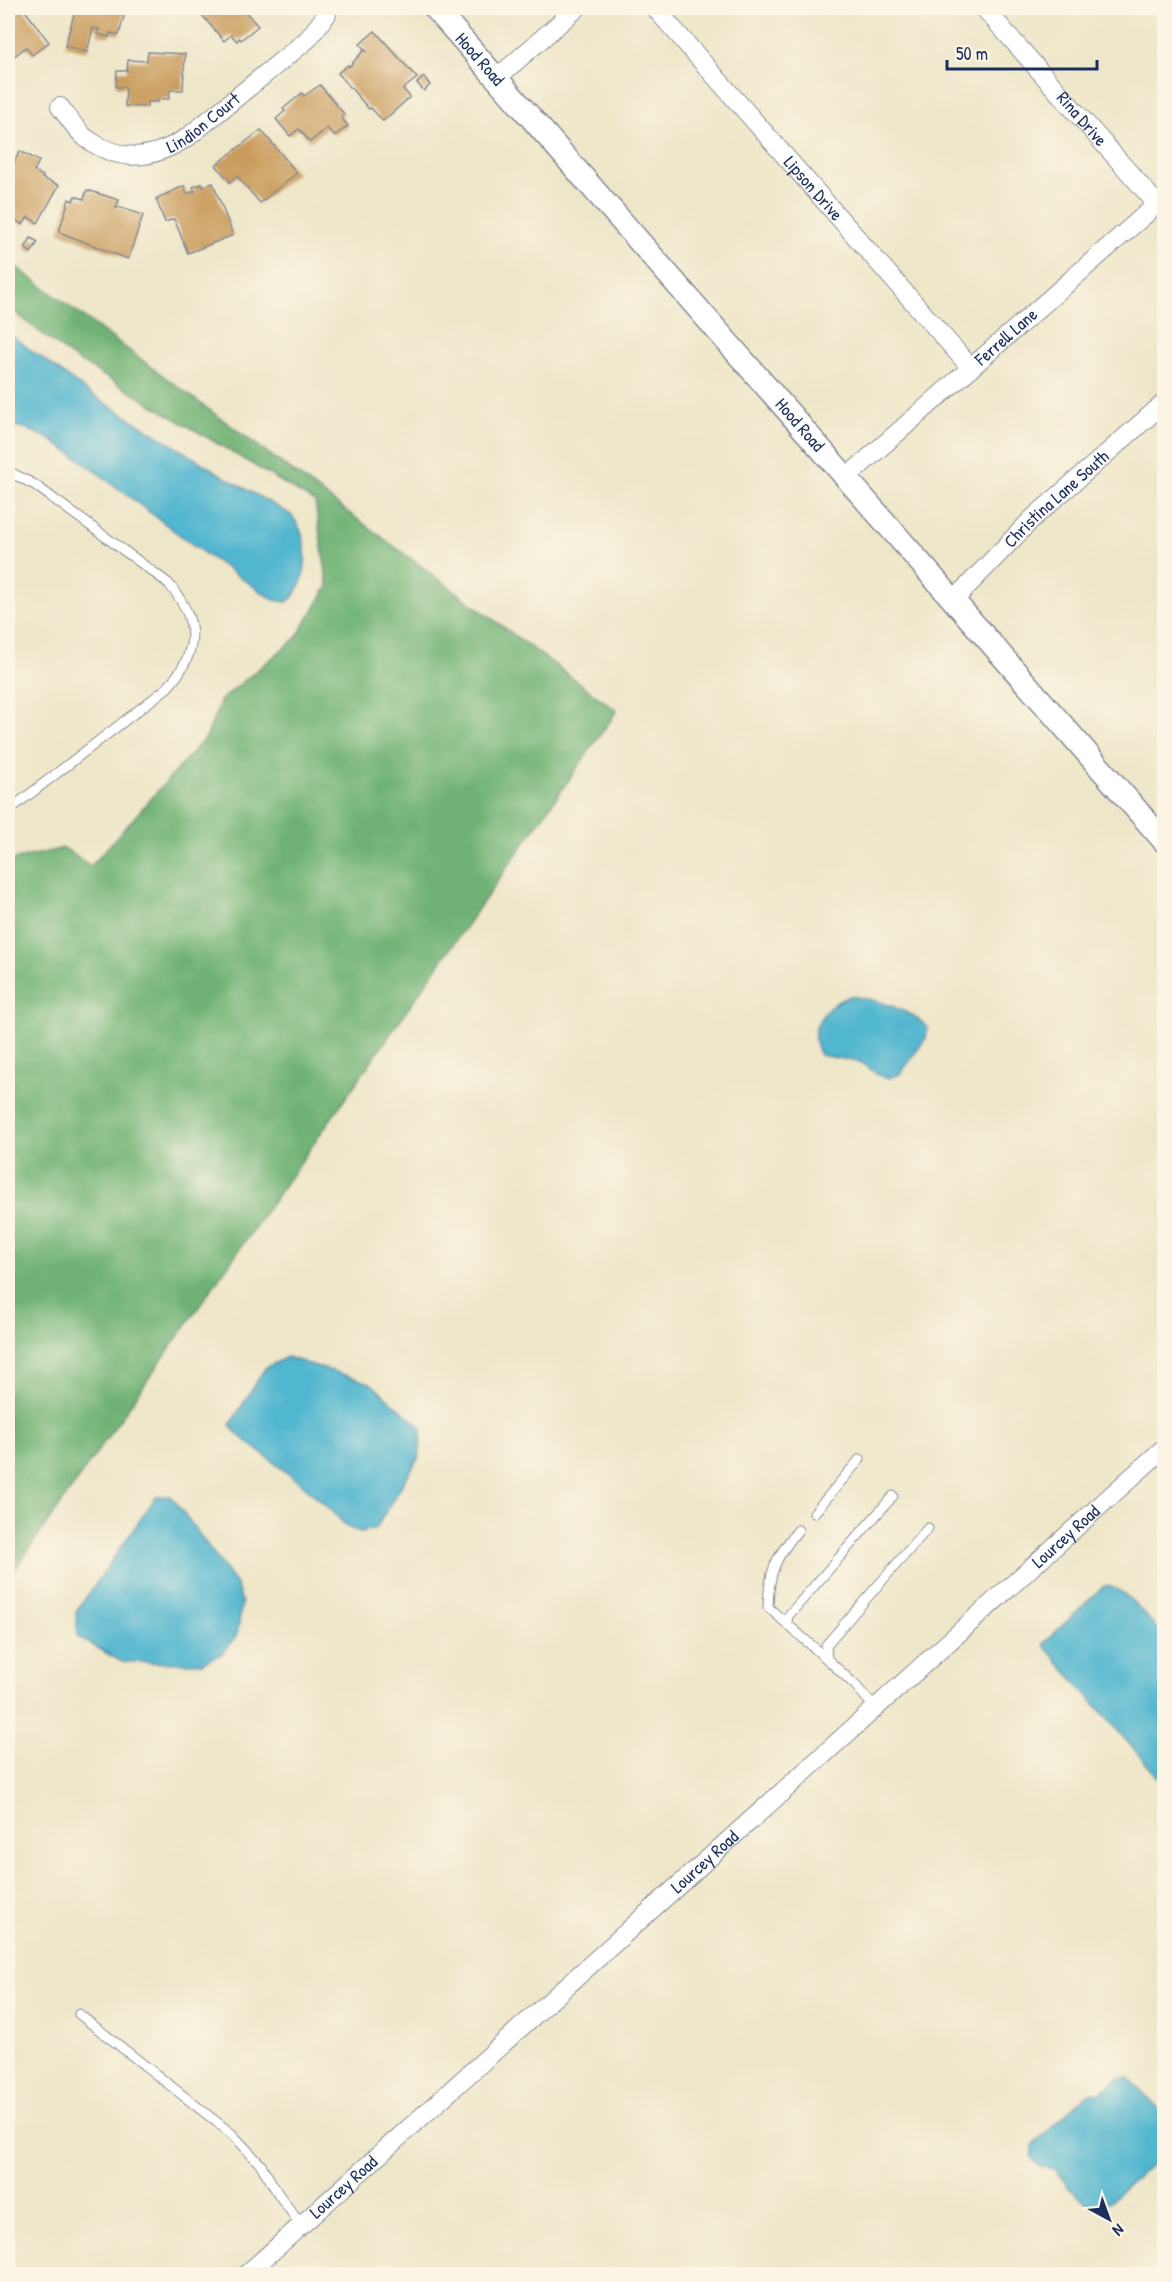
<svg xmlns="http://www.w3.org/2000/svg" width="1172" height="2282" font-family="'Patrick Hand',sans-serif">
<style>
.forest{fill:#6fb275;stroke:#45706a;stroke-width:1.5}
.water{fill:#51b6cf;stroke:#367296;stroke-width:1.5}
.building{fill:#ca9d5f}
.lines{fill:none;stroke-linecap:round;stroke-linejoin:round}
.service-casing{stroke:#848a93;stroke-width:11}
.minor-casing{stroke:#848a93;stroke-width:20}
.tertiary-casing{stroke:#848a93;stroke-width:25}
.service{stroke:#fff;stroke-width:9}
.minor{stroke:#fff;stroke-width:18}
.tertiary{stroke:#fff;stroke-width:22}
.labels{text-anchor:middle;stroke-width:5;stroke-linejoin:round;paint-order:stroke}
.street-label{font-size:18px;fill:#1b2f5e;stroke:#fcf5e5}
</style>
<rect width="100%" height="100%" fill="#fcf5e5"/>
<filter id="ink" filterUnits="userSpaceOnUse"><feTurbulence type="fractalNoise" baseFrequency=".0167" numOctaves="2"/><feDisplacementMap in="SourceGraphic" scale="12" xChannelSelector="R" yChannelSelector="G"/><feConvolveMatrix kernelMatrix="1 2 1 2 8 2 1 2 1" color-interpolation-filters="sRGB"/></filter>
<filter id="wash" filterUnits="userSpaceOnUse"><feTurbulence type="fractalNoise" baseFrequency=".008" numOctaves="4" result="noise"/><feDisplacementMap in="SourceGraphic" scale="24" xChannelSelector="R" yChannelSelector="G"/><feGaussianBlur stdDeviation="1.35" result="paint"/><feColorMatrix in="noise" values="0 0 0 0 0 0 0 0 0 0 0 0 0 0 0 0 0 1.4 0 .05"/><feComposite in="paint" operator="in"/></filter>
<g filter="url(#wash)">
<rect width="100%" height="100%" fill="#eee6c8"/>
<path class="forest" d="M8,261L617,711L8,1579V861L64,848L91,866L207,736L221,700L296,638L328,586L315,502L72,357L8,307Z"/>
<path class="water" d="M8,333L92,395L223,476L290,514C311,535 311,584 287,602L274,600L205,554L78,458L49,439L25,428L8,425Z
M850,996C874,999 911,1009 928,1028L926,1038L900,1074L889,1078L878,1075L860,1062L820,1055C805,1028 826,1005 850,996Z
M287,1357L370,1383L422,1428L419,1457L376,1528L361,1532L349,1528L308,1489L237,1434L230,1425L265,1368Z
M171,1496L236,1584L242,1602L237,1635L223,1653L202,1663L122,1662L78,1637L76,1612L156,1497Z
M1104,1586C1123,1584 1152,1623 1164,1637V1784L1045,1647L1044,1643Z
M1129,2078L1164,2115V2154L1104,2206L1092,2207L1070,2189L1055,2169C1045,2168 1036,2167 1031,2157L1034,2144L1086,2096L1096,2092L1098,2094L1118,2079Z"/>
<g id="blocks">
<path class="building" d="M8,8H23L49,42L32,55L26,47L8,61Z
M76,8H126L119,35L110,33L109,37L97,34L99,29L93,28L87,52L65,46Z
M196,8H242L258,26L241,40L239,38L237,41L231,35L224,41Z
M375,31L417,78L403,89L410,97L383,121L371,108L369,109L338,73L348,65L349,67L364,50L367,52L360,44Z
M148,52L185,54L183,90H170L169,99H158V102H147V107L125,106L126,87H116L117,71H127L128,60L147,61Z
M424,77L430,85L424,91L417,83Z
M320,85L344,114L341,117L348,126L334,136L327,128L310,142L299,129L290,136L276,119L285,111L283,109L302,93L304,96Z
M261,130L297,173L260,203L237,176L230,182L216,165Z
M20,151L39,161L34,171L43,176L42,178L59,185L38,223L28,217L23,225L8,216L9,208L8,207V174Z
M213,183L233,235L188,253L174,219L165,222L156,199L184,186L187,194L195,191L193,187L202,184L203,187Z
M87,190L119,200L116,208L119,207L143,215L128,259L59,232L69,199L73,201L75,196L84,199Z
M31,238L38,242L31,253L25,248Z"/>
</g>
</g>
<g filter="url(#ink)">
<use href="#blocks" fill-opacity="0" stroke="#848a93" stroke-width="1.5"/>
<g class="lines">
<g class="service-casing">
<path id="service" d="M8,471L35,485L168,583C200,620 200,652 167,688L8,811
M814,1513L860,1459
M787,1624L768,1607C769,1570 775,1559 798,1530
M827,1659L787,1624L788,1616L893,1496
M875,1708L855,1685L827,1659L826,1645L928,1528
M79,2014L232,2134L261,2165L279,2195L301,2225"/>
</g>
<g class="minor-casing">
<g id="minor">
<path id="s1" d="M655,8L971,368"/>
<path id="s2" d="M984,8L1157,204"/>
<path d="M497,78L577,8"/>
<path id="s3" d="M60,107C68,117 77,131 87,139C123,164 153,159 188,137L308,39L327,14L328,8"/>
<path id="s4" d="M847,477L1164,198"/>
<path id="s5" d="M954,600L1032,519L1164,403"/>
<path id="s6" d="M247,2274L1164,1448"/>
</g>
</g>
<g class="tertiary-casing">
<g id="tertiary">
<path id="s7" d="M435,8L1164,841"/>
</g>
</g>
<use href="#service" class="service"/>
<use href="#minor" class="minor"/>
<use href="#tertiary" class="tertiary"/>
</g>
</g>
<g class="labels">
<g class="street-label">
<text dy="6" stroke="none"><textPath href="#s7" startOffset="68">Hood Road</textPath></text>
<text dy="6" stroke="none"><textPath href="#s2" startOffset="148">Rina Drive</textPath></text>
<text dy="6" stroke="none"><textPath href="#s3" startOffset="171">Lindion Court</textPath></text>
<text dy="6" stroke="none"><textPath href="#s1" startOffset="240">Lipson Drive</textPath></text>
<text dy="6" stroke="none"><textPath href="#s4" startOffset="212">Ferrell Lane</textPath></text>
<text dy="6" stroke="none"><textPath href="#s7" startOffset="554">Hood Road</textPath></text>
<text dy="6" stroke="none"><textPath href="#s5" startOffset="144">Christina Lane South</textPath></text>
<text dy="6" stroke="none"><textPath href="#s6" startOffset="1102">Lourcey Road</textPath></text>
<text dy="6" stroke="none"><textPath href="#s6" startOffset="616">Lourcey Road</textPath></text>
<text dy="6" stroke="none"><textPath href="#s6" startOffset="130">Lourcey Road</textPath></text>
</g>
</g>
<rect width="1172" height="2282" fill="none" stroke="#fcf5e5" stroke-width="30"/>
<g transform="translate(1109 2219) rotate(139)" stroke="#fcf5e5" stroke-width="4.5" paint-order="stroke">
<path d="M0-4.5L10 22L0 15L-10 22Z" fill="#1b2f5e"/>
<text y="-9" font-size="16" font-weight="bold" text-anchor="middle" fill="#1b2f5e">N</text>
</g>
<path d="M947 60v9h150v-9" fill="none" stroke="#1b2f5e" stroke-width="3"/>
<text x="956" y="60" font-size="18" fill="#1b2f5e" stroke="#fcf5e5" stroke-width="4.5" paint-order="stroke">50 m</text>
</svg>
